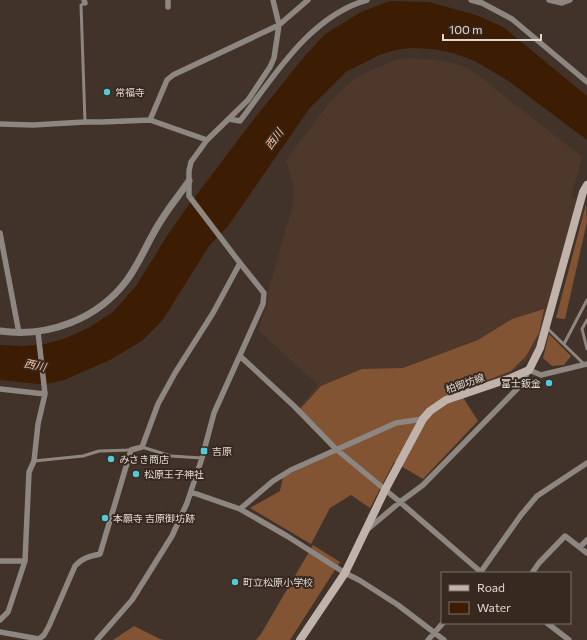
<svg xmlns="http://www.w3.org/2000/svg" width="587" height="640" font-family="Commissioner,'Noto Sans JP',sans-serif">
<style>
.built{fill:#4d382b}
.forest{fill:#825434}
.water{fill:#3c1c03}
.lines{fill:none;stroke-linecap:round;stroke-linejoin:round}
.service{stroke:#8e8681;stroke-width:3}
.minor{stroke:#8e8681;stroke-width:5.5}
.tertiary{stroke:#8e8681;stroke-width:7}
.secondary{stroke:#bfb3ab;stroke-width:8}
.poi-dot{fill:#52cbd8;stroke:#37291f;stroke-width:1.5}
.labels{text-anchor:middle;stroke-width:4;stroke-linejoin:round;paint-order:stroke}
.poi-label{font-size:10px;fill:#e1d7d1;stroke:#37291f;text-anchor:start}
.street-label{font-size:10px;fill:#e1d7d1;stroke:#37291f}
.water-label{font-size:11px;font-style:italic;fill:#fcc19a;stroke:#37291f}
</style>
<rect width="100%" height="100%" fill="#413329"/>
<path class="built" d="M410,58L439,60L455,64L465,67L478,75L582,157L571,197L577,199L538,342L532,355L526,362L502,379L456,393L384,487L299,407L318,385L258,330L268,301V292L293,204L294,189L286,160L329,103L348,84L364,73L396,60Z"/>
<path class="forest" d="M586,204L587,222L565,319L556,318Z
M544,309L539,333L526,356L511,371L459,391L478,421L423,479L394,462L370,508L351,495L330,508L311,544L250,508L280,491L283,477L341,450L300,409L321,386L362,369L403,368L478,340L512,319Z
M549,334L571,356L564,365L552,366L543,358Z
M313,545L340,562L290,640H256L261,634Z
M134,626L160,639L164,640H113Z"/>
<path class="water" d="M390,1L429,2L476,15L503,27L587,96V140L507,80L475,61L453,53L433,49L411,48L396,50L379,55L346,72L309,109L228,226L209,246L162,321L143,340L110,360L64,380L52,383L38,384L0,380V345L23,346L45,344L66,338L88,328L113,312L136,286L167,236L185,210L254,119L304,57L325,34L361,12Z"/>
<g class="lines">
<path class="service" d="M85,3L81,5L85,122
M587,320L582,329L587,349
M547,328L584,364
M564,344L587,300
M142,447L171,456L202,458
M34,461L83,456L99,451L131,450"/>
<path class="minor" d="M84,0L85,3
M168,0V7
M471,0L482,3L512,19L587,82
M549,0L562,3L570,0
M229,119L240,121C274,76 310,16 367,0
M150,120L167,80L173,75L279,25L308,0
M0,124L33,125L85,122H102L150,120L207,140
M0,233L19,333
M240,356L294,406L336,449L400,502L482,573
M0,389L45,394
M191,492L240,509L287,536L345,573L359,580L398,605L444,640
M240,509L273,481L291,470L396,423L423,419
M368,529L400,502L423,485L513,393L520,386L529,370L541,375L587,364
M580,547L587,540
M0,561H25
M480,573L521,515L537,496L587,463
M532,573L539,563L565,536L587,553
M0,620L8,612L25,561L29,472L34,461L38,424L45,394L38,332
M547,623L569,640
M0,632L39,639L44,635L49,626L75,566C82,558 90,556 100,554L131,450L142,447L158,404L175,373L213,313L240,263
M97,640L132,600L172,536L187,503L202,458L214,413L263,304L264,293L240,263L189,196V171L191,162L207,140L248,100L270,67L274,58L279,25L273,0
M428,640L443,623"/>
<path class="tertiary" d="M0,331C48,338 98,319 127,280C141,261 149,238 162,219C170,206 180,194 189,181"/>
<path class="secondary" d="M300,640L345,573L385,490L423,419L430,411L446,400L511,378L529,370L540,348L583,192L587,185"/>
</g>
<g class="poi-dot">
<circle cx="107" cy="92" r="4"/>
<circle cx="549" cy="383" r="4"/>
<rect x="200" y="447" width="8" height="8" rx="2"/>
<circle cx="111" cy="459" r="4"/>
<circle cx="136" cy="474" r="4"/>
<circle cx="105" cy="518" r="4"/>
<circle cx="235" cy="582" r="4"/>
</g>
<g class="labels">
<g class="poi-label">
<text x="115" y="96">常福寺</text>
<text x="541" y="387" text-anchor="end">富士鈑金</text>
<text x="212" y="455">吉原</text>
<text x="119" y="463">みさき商店</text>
<text x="144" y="478">松原王子神社</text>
<text x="113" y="522">本願寺 吉原御坊跡</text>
<text x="243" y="586">町立松原小学校</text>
</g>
<g class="street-label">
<text transform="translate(465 383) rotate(-19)" y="4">柏御坊線</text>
</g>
<g class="water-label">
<text transform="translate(274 139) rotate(-54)" y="4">西川</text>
<text transform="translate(35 365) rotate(12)" y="4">西川</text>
</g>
</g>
<rect x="441" y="572" width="130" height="52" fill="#37291f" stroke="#7b6f66"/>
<rect x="449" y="585" width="20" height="6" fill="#bfb3ab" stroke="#7b6f66"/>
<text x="477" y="592" font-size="12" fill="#e1d7d1">Road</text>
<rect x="449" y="602" width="20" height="12" fill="#3c1c03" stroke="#7b6f66"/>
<text x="477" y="612" font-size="12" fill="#e1d7d1">Water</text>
<path d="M443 34v6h98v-6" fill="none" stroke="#e1d7d1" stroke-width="2"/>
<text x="449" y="34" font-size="12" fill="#e1d7d1" stroke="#37291f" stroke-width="3" paint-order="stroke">100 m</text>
</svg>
